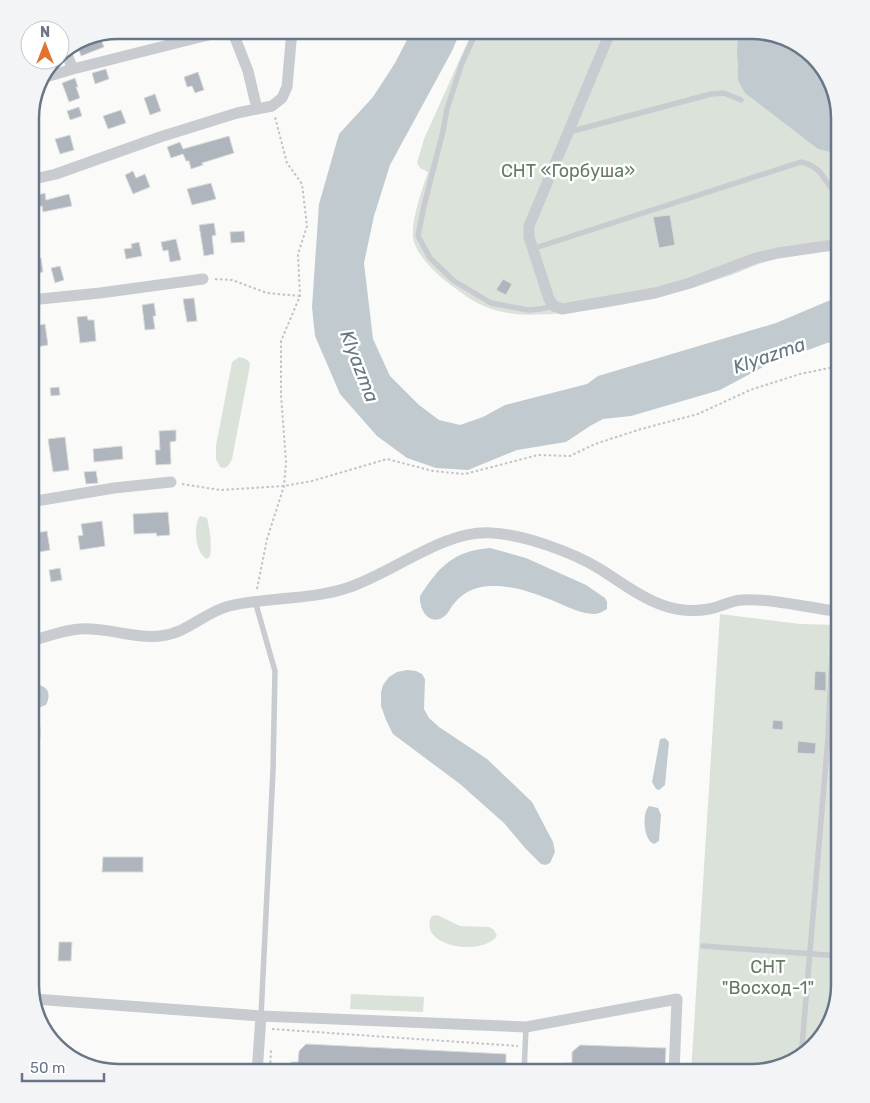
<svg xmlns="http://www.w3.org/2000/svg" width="870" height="1103" font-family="Rubik,sans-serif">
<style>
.green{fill:#dbe2d9}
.water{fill:#c1cacf}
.building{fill:#afb5bd;stroke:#dcdcda}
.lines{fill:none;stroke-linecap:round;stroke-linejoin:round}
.path{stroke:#c2c3c6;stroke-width:2;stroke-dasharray:2.5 2.5;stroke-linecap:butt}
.service{stroke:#c8cbcf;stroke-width:5.5}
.minor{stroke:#c8cbcf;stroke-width:11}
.labels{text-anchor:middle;stroke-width:5;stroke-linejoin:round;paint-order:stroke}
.park-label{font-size:18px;fill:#667a64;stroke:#fff}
.water-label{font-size:19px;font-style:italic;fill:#657783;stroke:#fff}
.rim{fill:none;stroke:#697689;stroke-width:2.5}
</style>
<rect width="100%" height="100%" fill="#fafaf8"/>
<path class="green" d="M473,30H738L737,66L830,152L840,151V248C814,252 787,255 762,263C747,268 734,275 719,279C669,296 617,308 564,313C538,315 514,317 489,308C474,303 460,292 447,282C436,274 415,253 413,238C411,219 422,191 428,172L420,168L417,163L424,139Z
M239,357L246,359L250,363L249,371L232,459L228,466L224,468L220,467L216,459V446L232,362Z
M200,516L207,518C210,530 212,544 210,556L207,559C195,554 193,525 200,516Z
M720,614L800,624L840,625V985L828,1029L801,1058L752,1073H691Z
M32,718L39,720C43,732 40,753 30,762V720Z
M437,915L460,926L489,927L494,930L497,936C480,958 416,945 432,916Z
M351,994L424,997L423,1012L350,1009Z"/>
<path class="water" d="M412,30H461L452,51L390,165L374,216L364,263L373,339L390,376L419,405L439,420L460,425L483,417L505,405L587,384L598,376L776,323L840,296V341L827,343L765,366L720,390L631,416L603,419L590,426L566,442L517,450L468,470L436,468L407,458L377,436L340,394L315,336L312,307L319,204L339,134L373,97L395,63Z
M738,30H757L796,42L825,69L840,118V151L830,152L818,149L745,93L738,80L737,50Z
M490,548L526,558L586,585L605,598L607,602V609C602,612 598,614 593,614C576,613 561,603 546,598C529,591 508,585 490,586C473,587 462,593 452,606C449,611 447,615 442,618C427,625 419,608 420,596C439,567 453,551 490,548Z
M407,670L416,671L422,674L425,679L424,709L429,718L439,727L487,759L532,802L553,842L555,852L550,863L546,865L541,864L525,848L504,823L460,784L393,734L386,720L381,706V692L383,685L389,677L397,672Z
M30,684C45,684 53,690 46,705L30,711Z
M665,738L669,742L665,785L659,790L656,789L652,782L660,739Z
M649,806L658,808L661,815L659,841L654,844C643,840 642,813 649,806Z
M217,1064L227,1072L228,1073H208L210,1065Z"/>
<path class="building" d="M100,37L104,47L81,56L77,45Z
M106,69L109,79L95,84L92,73Z
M198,72L204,90L195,93L192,86L187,87L184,77Z
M75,78L78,87H76L80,98L69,102L62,83Z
M155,94L161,111L150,115L144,98Z
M79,107L82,116L70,120L67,111Z
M121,110L126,123L108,129L103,116Z
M70,135L74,150L60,154L55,139Z
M229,136L234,153L202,163L203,165L191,169L189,161H186L183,154L171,158L167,147L180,142L183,149Z
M133,171L136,178L145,174L150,187L133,194L125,175Z
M211,183L216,199L192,205L187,189Z
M45,193L46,200L69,194L72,206L43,212L42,206L30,208V197Z
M670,215L675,245L659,248L653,217Z
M214,223L216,235L212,236L214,254L204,256L199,225Z
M244,231L245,242L231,243L230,232Z
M176,239L181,260L170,262L168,250L163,251L161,242Z
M139,242L142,256L126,259L124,249L132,248L131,244Z
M41,258L43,272L30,274V259Z
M60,266L64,280L55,283L51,268Z
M503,279L512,284L506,295L496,290Z
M194,298L197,321L187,322L183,299Z
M154,303L156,316H153L155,329L145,330L142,305Z
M87,316L88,320H94L96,341L80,343L77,317Z
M45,324L48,345L37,347L34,326Z
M59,387L60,395L51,396L50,388Z
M176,430V441L170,442L171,464L156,465L155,450H160L159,431Z
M65,437L69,470L53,472L48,439Z
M122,446L123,459L94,462L93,449Z
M96,471L98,483L86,484L84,472Z
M168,512L170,535L157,536L156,533L134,534L133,514Z
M102,521L105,546L80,550L78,536L83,535L81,524Z
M47,531L50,550L30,554V534Z
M60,568L62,580L51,582L49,570Z
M815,671L826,672V691L814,690Z
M773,720L783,721V730L772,729Z
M798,741L816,743L815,754L797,753Z
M103,857H143V872H102Z
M59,942H72L71,961H58Z
M306,1044L506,1054V1073H404V1070H399V1067L377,1066V1070L314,1067L313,1073H290L291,1062H298L299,1051Z
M580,1045L666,1048L665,1068L651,1067L650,1070L587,1068V1073H564V1063H572V1052Z"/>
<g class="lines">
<path class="path" d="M215,279L232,280L267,293L300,296
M182,484L220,490L284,486L312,481L387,459L433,471L465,474L538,455L570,456L595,444L641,429L698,414L750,390L800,374L840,366
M257,589L267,539L284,486L286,462L281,395V341L300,296L298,254L307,226L302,184L287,163L275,117
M272,1029L518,1046
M270,1073L271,1048"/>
<path class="service" d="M477,30L462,63L447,109L443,131L424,206L418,236L430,258L454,281L491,303L528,310L540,309L554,306
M569,132L711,94L724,93L741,100
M532,249L801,162C826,168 823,184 840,197
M255,601L275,671L273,770L261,1016
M703,946L840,956
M801,1058L828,738L834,611H840
M524,1073L526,1027"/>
<path class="minor" d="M232,30L248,71L257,109
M611,30L529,226V237L549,299L554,306L562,309L655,293L690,283L756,258L778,253L840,244
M65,50L73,69
M39,79L73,69L228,30
M30,180L56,174L160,137L237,113L272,106L282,98L287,87L292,30
M30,300L100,293L203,279
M30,502L114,488L171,482
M30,641C46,637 63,630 80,629C107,627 133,639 160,636C188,633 203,613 229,606C267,597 311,600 347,588C392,574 444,529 492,533C525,535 572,552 600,569C619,581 641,598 662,605C676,610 694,612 709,609C720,607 730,601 741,600C769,598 806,607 834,611
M34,999L261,1016L526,1027L677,999L674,1073
M257,1073L261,1016"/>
</g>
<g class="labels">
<g class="park-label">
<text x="568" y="177">СНТ «Горбуша»</text>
<text x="768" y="973">СНТ<tspan x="768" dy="21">"Восход-1"</tspan></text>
</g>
<g class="water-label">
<text transform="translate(769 355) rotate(-19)" y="7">Klyazma</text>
<text transform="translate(360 366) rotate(69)" y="7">Klyazma</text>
</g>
</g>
<path d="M0 0H870V1103H0ZM118 39H752A79 79 0 0 1 831 118V985A79 79 0 0 1 752 1064H118A79 79 0 0 1 39 985V118A79 79 0 0 1 118 39Z" fill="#f3f4f6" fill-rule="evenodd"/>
<path class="rim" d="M118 39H752A79 79 0 0 1 831 118V985A79 79 0 0 1 752 1064H118A79 79 0 0 1 39 985V118A79 79 0 0 1 118 39Z"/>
<g transform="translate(45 45)"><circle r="24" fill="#ffffff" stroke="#c3c8d0"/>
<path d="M0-4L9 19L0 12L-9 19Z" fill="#e27230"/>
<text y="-8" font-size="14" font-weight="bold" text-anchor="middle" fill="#697689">N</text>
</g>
<path d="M22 1073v8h82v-8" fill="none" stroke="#697689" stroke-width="2.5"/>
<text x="30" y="1073" font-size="15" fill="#697689" stroke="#ffffff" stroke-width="4" paint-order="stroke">50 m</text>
</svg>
